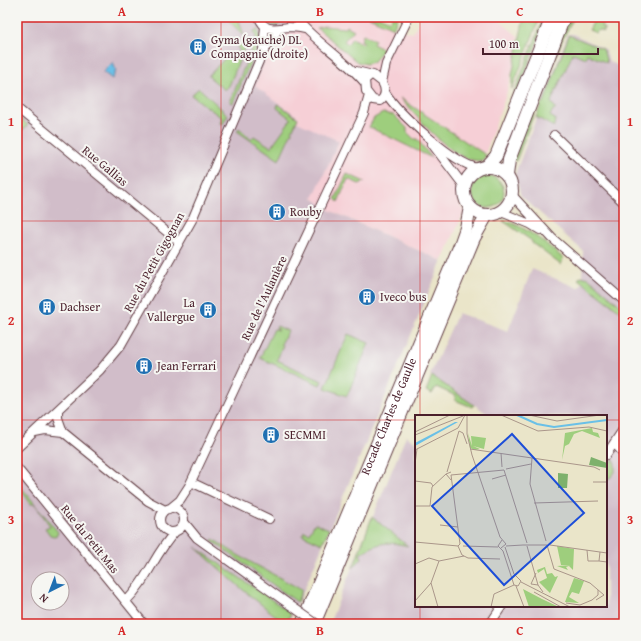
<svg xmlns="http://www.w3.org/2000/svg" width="641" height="641" font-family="'Gentium Book Plus',serif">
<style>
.built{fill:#f6cfd6}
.industrial{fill:#d1bdc9;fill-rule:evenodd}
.green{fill:#9ece7d;stroke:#747654}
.water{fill:#6ac0e7;stroke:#5a7089}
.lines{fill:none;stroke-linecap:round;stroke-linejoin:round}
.street-casing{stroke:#623d43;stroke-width:10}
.primary-casing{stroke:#623d43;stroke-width:14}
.street{stroke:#fff;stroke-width:8}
.primary{stroke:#fff;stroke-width:12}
.street-bridge-casing{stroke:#623d43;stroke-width:10;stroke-linecap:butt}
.street-bridge{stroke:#fff;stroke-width:8}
.grid{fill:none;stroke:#d62828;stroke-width:1;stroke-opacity:0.55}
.labels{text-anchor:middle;stroke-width:4;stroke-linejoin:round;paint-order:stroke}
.poi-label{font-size:12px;fill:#4a1f2b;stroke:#f6f6f2;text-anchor:start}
.street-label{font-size:12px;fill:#4a1f2b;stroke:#f6f6f2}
.inset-river{fill:none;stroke:#6ac0e7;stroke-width:2}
.inset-road{fill:none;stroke:#aa968a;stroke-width:1}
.view{fill:#1d4ed8;fill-opacity:0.15;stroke:#1d4ed8;stroke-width:2}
.inset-edge{fill:none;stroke:#4a1f2b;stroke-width:2}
.neatline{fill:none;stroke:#d62828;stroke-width:1.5}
.grid-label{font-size:13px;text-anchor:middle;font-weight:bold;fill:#d62828}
</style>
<rect width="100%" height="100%" fill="#f6f6f2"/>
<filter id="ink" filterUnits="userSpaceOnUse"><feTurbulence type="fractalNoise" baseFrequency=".025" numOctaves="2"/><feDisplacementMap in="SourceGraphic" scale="8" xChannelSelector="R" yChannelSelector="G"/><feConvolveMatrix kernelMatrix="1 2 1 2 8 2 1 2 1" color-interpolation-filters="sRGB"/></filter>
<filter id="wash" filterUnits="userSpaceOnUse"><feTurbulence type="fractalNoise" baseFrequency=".012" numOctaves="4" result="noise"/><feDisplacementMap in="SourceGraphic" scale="16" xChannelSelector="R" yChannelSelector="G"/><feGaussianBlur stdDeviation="0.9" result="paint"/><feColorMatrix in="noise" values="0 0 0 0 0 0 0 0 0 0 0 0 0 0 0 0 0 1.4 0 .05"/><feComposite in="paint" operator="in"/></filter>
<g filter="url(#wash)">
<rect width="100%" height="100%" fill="#eae5c9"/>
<path class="built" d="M289,17H369L393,28L413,33L420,17H495L518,36L517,49L507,92L484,157L477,160L457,187L458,200L464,212L442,261L329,210L313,198L297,122L255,86L267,55Z"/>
<path class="industrial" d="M17,17H289L267,55L255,86L298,117L297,122L339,141L313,198L329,210L442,261L301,597L288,624H17ZM38,579H62V603H38Z
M568,34H573L605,49L609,61L624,69V624H329L406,436L416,443V606H606V416H491L430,375L458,313L508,331L532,269L578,288L582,284L583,251L521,196L515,174Z"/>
<path class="green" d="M229,17H238L244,36L227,19Z
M263,17H287L284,22L276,26L268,24Z
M369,17H381L390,21L392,17H398L393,28Z
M524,17H540L512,89V75Z
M544,17H547L500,136L497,135Z
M570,17H574L561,43L516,161L513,160L556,43Z
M596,17H606L601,27L605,29L604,32L599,30L596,33L589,30Z
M324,26L345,28L347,26L354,30L344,41L348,44L352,38L363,44L364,42L361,41L363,34L375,40L373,44L383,49L374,62L366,64L357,62L317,28Z
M258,29L260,40L233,103L230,102L256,38L254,31Z
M569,35L603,49L607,63L587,54L586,58L573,53L551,102L556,109L553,110L550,116L555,119L554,127L536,117L542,102H544Z
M245,39V47L229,86L225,90L209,77V75L230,53L234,57L240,51L237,47Z
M199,88L228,115L223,124L220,123L222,118L191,95Z
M400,98L486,155L483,160C456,167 418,117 400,98Z
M278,104L298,118L279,160L237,131L239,128L251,139L254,136L271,147L291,119L277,108Z
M383,113L394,115L407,128V132L414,139H417L432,158L369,127L374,118Z
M17,116L28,125L17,135Z
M347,174L365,182L359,184L348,179L338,202L335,199Z
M472 192a16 16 0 1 1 32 0a16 16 0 1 1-32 0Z
M503,220C527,227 544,242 563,258L561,265L532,243V241L503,221Z
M581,276L589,278L624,309V314L578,279Z
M277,326L288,331L281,344L283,345L277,360L322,381L320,385L260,358L274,329L279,330L276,328Z
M348,334L369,343L347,396L325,388Z
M432,376L474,405L472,407L455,400L456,396L436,387L432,394L426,391Z
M611,460L615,461V472L610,478L606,479V468Z
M17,482L58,532L57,535L54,536L50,535L45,528L50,526L35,504H31L19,487H17Z
M372,517L408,546C386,541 379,542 360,554L362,558L353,568Z
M315,523L329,529L322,544L303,535L304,531L309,533Z
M213,539L236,554L302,590L297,602L212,541Z
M195,547L291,613L286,624L243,590Z"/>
<path class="water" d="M113,62L116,71L112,79L103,72Z"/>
</g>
<g filter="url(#ink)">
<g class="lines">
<g class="street-casing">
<path id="street" d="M259,17C264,33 277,28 289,27C294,27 300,28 305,29
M295,17C315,42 344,58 365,83
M263,49L265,26
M356,71L373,75L382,82C386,89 386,96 380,101L373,100L366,91L365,80L371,75
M382,82L386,64L409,17
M385,92C398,113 454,164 478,168
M17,108L179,242
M554,135L624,203
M432,144L464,186
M512,195L552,238L624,301
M501,212L530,224L540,230
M58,410V418L63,432
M35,432L45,430L63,432L148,501L165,510
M614,443L624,454
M17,448L100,370L121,345L192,220L262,54L278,30
M606,455L624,428
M17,468L144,624
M191,482L269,519
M160 520a12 12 0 1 1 24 0a12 12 0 1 1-24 0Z
M169,509L180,500L189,486L364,113L369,95
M184,522L197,538L290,605
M126,601C147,581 155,553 175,532
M490,624L502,606"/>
</g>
<g class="primary-casing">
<g id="primary">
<path d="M487,166L496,156L552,17"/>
<circle cx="488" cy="191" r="24"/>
<path d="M507,175L509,160L564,17"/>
<path id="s1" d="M302,624L460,245L466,228L470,207"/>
<path d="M314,624L474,238L487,215"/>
</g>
</g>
<use href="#street" class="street"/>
<use href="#primary" class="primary"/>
<g class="street-bridge-casing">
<path id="street-bridge" d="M290,605L317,624"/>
</g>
<use href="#street-bridge" class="street-bridge"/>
</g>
</g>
<path class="grid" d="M221,17V624M420,17V416M17,221H624M17,420H416M606,420H624M420,606V624"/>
<defs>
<g id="building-disc" transform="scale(0.9)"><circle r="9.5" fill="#1f6fb2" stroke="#f6f6f2"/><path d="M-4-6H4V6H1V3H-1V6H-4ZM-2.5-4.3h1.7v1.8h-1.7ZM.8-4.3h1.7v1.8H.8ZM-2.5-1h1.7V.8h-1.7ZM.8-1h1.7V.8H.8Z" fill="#fff"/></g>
</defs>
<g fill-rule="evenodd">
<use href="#building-disc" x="198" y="47"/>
<use href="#building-disc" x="277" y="212"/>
<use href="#building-disc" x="367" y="297"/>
<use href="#building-disc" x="47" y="307"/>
<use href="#building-disc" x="208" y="310"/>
<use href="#building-disc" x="144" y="366"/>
<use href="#building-disc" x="271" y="435"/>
</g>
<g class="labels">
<g class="poi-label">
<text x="211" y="44">Gyma (gauche) DL<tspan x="211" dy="14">Compagnie (droite)</tspan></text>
<text x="290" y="216">Rouby</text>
<text x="380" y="301">Iveco bus</text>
<text x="195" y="307" text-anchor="end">La<tspan x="195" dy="14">Vallergue</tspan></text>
<text x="60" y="311">Dachser</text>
<text x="157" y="370">Jean Ferrari</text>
<text x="284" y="439">SECMMI</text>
</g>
<g class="street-label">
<text transform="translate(105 166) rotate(40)" y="4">Rue Gallias</text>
<text transform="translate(154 262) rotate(-61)" y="4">Rue du Petit Gigognan</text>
<text transform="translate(264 298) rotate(-65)" y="4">Rue de l'Aulanière</text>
<text dy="4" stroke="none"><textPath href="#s1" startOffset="225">Rocade Charles de Gaulle</textPath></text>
<text transform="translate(90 539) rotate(51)" y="4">Rue du Petit Mas</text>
</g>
</g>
<g transform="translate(415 415)">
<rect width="192" height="192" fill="#eae5c9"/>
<path d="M177,13L178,17L183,18L185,23L167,16L159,19L154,29L150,31L147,45L150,18ZM53,18L57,31L56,21L71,23L69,34L58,31L65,34L60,35L55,33ZM142,131L159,134L158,155L154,151L151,152L153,155L142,151L156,150H146ZM135,150L130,152L132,159L137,158L140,162L143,161L135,178L124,167L132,163L129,154L123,158L122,155ZM159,163L169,166L164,179L157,177L154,182L164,188L150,187ZM108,174L127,184L144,192H114Z" fill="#9ece7d"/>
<path d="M176,42L192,48V53L174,50ZM143,58L153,59L152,73H143Z" fill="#7eb16c"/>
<path d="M40,7H43L0,31V28Z" fill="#6ac0e7"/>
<path class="inset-river" d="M102,0L122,9L139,12L192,5"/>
<path class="inset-road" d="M52,0V19L57,40L85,122L91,129L86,133M86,0L123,16L174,12L192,16M114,0L142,6L185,0M0,17L35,0M0,20L48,1M55,34L179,52L185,55M0,35L43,13L50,0M86,38L87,52M117,43L115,69L131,126M0,49L2,34M91,54L116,49M32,57L44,16L48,18L52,29M36,57L31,59L36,65M36,60L89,55L112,128M36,60L45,129L43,131L47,140L53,143L85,144M77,64L91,60M0,66L16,68L18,71M178,67H192M119,88L183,86M0,91H15L17,72L31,59M25,110L43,112M87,125L83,131L88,136L99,170L103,171L106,166L99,159L90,132M0,127L43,131M108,130H132M132,130L139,154L175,168L189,180L181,185M135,130L192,138M48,131L83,132M91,131L108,130M112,131L123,170L128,177M172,135L173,146H184M185,137L184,146L192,147M0,149L14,143L24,146L49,141M121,158L116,169L123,170M106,167L155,192M101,171L109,192M119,177L146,192M0,186L16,168M151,188L165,190L177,185L183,180V175M23,192L16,168L24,146M76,192L79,179L99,170"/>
<path class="view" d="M97,19L169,98L89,170L17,91Z"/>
<rect width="192" height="192" class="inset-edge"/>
</g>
<rect width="641" height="641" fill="none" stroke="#f6f6f2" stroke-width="44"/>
<g transform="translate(50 591) rotate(222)"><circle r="19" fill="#f6f6f2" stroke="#b1a0a2"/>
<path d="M0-3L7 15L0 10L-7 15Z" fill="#1f6fb2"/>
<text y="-6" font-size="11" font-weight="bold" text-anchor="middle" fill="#4a1f2b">N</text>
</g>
<path d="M483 48v6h115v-6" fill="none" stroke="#4a1f2b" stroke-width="2"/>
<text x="489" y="48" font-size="12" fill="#4a1f2b" stroke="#f6f6f2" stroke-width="3" paint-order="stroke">100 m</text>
<rect x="22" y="22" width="597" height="597" class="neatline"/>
<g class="grid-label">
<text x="122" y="16">A</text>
<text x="320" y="16">B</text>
<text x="520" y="16">C</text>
<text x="11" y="126">1</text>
<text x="630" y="126">1</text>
<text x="11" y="325">2</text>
<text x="630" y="325">2</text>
<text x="11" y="524">3</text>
<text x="630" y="524">3</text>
<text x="122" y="635">A</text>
<text x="320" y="635">B</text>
<text x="520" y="635">C</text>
</g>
</svg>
